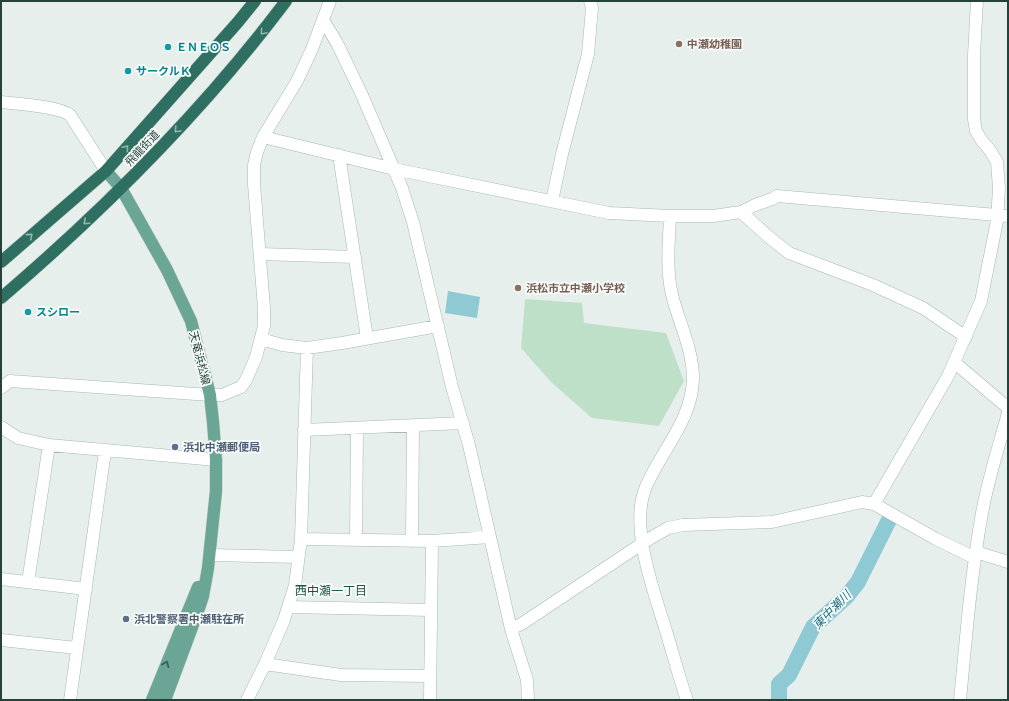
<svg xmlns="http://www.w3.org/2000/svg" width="1009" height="701" font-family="Poppins,'Noto Sans JP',sans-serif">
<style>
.green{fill:#bfe0c8}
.water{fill:#8ec9d4}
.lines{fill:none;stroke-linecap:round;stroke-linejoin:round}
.river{stroke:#8ec9d4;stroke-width:16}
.minor-casing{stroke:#a8b8b2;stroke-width:13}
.major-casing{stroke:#c2cac8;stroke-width:13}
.highway-casing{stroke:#c2cac8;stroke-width:13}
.minor{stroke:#fff;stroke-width:12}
.major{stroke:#6aa596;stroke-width:12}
.highway{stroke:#2f6f62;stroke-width:12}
.oneway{stroke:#93b5ae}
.oneway2{stroke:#365b51}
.education-dot{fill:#8d6e63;stroke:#f7fbf9;stroke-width:1.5}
.culture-dot{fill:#0f9aa8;stroke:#f7fbf9;stroke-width:1.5}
.service-dot{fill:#5c6f8a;stroke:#f7fbf9;stroke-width:1.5}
.labels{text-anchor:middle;stroke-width:3.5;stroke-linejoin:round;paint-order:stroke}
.education-label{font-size:11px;font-weight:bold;fill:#785e54;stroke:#f7fbf9;text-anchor:start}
.culture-label{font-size:11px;font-weight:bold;fill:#0d838f;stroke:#f7fbf9;text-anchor:start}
.street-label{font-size:11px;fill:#24423a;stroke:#f7fbf9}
.service-label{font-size:11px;font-weight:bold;fill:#4e5e75;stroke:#f7fbf9;text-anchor:start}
.neighbourhood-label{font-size:12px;fill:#1f5548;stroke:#f7fbf9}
.water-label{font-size:12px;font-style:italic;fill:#1c6f80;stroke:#f7fbf9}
</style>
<rect width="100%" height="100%" fill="#e6efeb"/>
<path class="green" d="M525,299L582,303L584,323L666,333L684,381L659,426L592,418L551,382L521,348Z"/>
<path class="water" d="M448,291L480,297L477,318L445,313Z"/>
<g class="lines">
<path class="river" d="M779,700V684L789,675L813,627L847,596L858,582L889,520"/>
<g class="minor-casing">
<path id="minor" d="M323,20L337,43L362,95L402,188L413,222L452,387L469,445L511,629L527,680L528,700
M1,102C17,104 58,106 70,115L106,171
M263,137L394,169L609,213L670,216H713L741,212L755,205L772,199L777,196L1008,216
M339,155L367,338
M552,201L562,154L588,54L592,8L590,1
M741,212L770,238L789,253L873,285L923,308L966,337
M670,216C669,242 666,269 672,295C679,323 693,349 693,379C692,421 660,452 645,489C630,528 654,592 666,631C673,654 679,677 687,700
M260,254L355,257
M261,339L282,345L307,348L342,343L438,326
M954,362L1008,408
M1,388L10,381L210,395H222L241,387L246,380L256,357L264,326V308L254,184V165L257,152L263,137L297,81L312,49L330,1
M1,427L18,438L49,445L216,460
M304,430L463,423
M874,504L948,376L981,301L997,221L999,188L997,162L989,149L982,141L976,131L974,119V55L977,1
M301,539L432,541L490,537
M356,540L357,428
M412,541L413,426
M976,552L1008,562
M210,555L298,557
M1,579L86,589
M28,582L49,445
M288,607L431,610
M511,629L523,623L649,539L668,528L683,525L772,522L862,502L874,504L936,539L975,558
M1,640L77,648
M265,664L341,675L430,676
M70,700L105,451
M247,700L265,664L284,620L295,585L301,539L307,348
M430,700L432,541
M960,700C966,638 971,574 982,513C988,479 999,446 1008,413"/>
</g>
<g class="major-casing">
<path id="major" d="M106,171L121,188L167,270L191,321L210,395L213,422L216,460V491L208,568L203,596L197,614L165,700
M152,700L198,587"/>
</g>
<g class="highway-casing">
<path id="highway" d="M1,262L106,171L238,22L255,1
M1,298C105,209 204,110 286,1"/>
</g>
<use href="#minor" class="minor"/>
<use href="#major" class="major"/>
<use href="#highway" class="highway"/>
</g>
<defs><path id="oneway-chevron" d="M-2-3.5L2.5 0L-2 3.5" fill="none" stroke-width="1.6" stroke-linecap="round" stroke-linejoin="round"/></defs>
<g class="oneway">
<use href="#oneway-chevron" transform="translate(263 32) rotate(130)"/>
<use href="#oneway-chevron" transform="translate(177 130) rotate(133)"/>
<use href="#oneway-chevron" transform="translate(126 148) rotate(-49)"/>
<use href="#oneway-chevron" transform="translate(86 222) rotate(138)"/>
<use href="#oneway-chevron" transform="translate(30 236) rotate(-41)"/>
</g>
<use class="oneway2" href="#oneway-chevron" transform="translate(166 664) rotate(-68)"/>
<g class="education-dot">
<circle cx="679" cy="44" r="4"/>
<circle cx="518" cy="288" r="4"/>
</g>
<g class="culture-dot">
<circle cx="168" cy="47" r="4"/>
<circle cx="128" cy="71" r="4"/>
<circle cx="28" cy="312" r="4"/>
</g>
<g class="service-dot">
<circle cx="175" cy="447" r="4"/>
<circle cx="126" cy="619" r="4"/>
</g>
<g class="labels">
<g class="education-label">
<text x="687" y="48">中瀬幼稚園</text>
<text x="526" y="292">浜松市立中瀬小学校</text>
</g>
<g class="culture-label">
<text x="176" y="51">ＥＮＥＯＳ</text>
<text x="136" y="75">サークルＫ</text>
<text x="36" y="316">スシロー</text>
</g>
<g class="street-label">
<text transform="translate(142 148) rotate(-47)" y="4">飛龍街道</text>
<text transform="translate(200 358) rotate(76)" y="4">天竜浜松線</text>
</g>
<g class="service-label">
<text x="183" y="451">浜北中瀬郵便局</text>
<text x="134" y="623">浜北警察署中瀬駐在所</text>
</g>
<g class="neighbourhood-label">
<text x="331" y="595">西中瀬一丁目</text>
</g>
<g class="water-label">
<text transform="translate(832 610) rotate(-46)" y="4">東中瀬川</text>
</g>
</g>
<rect width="1009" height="701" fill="none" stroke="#24423a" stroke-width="4"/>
</svg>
